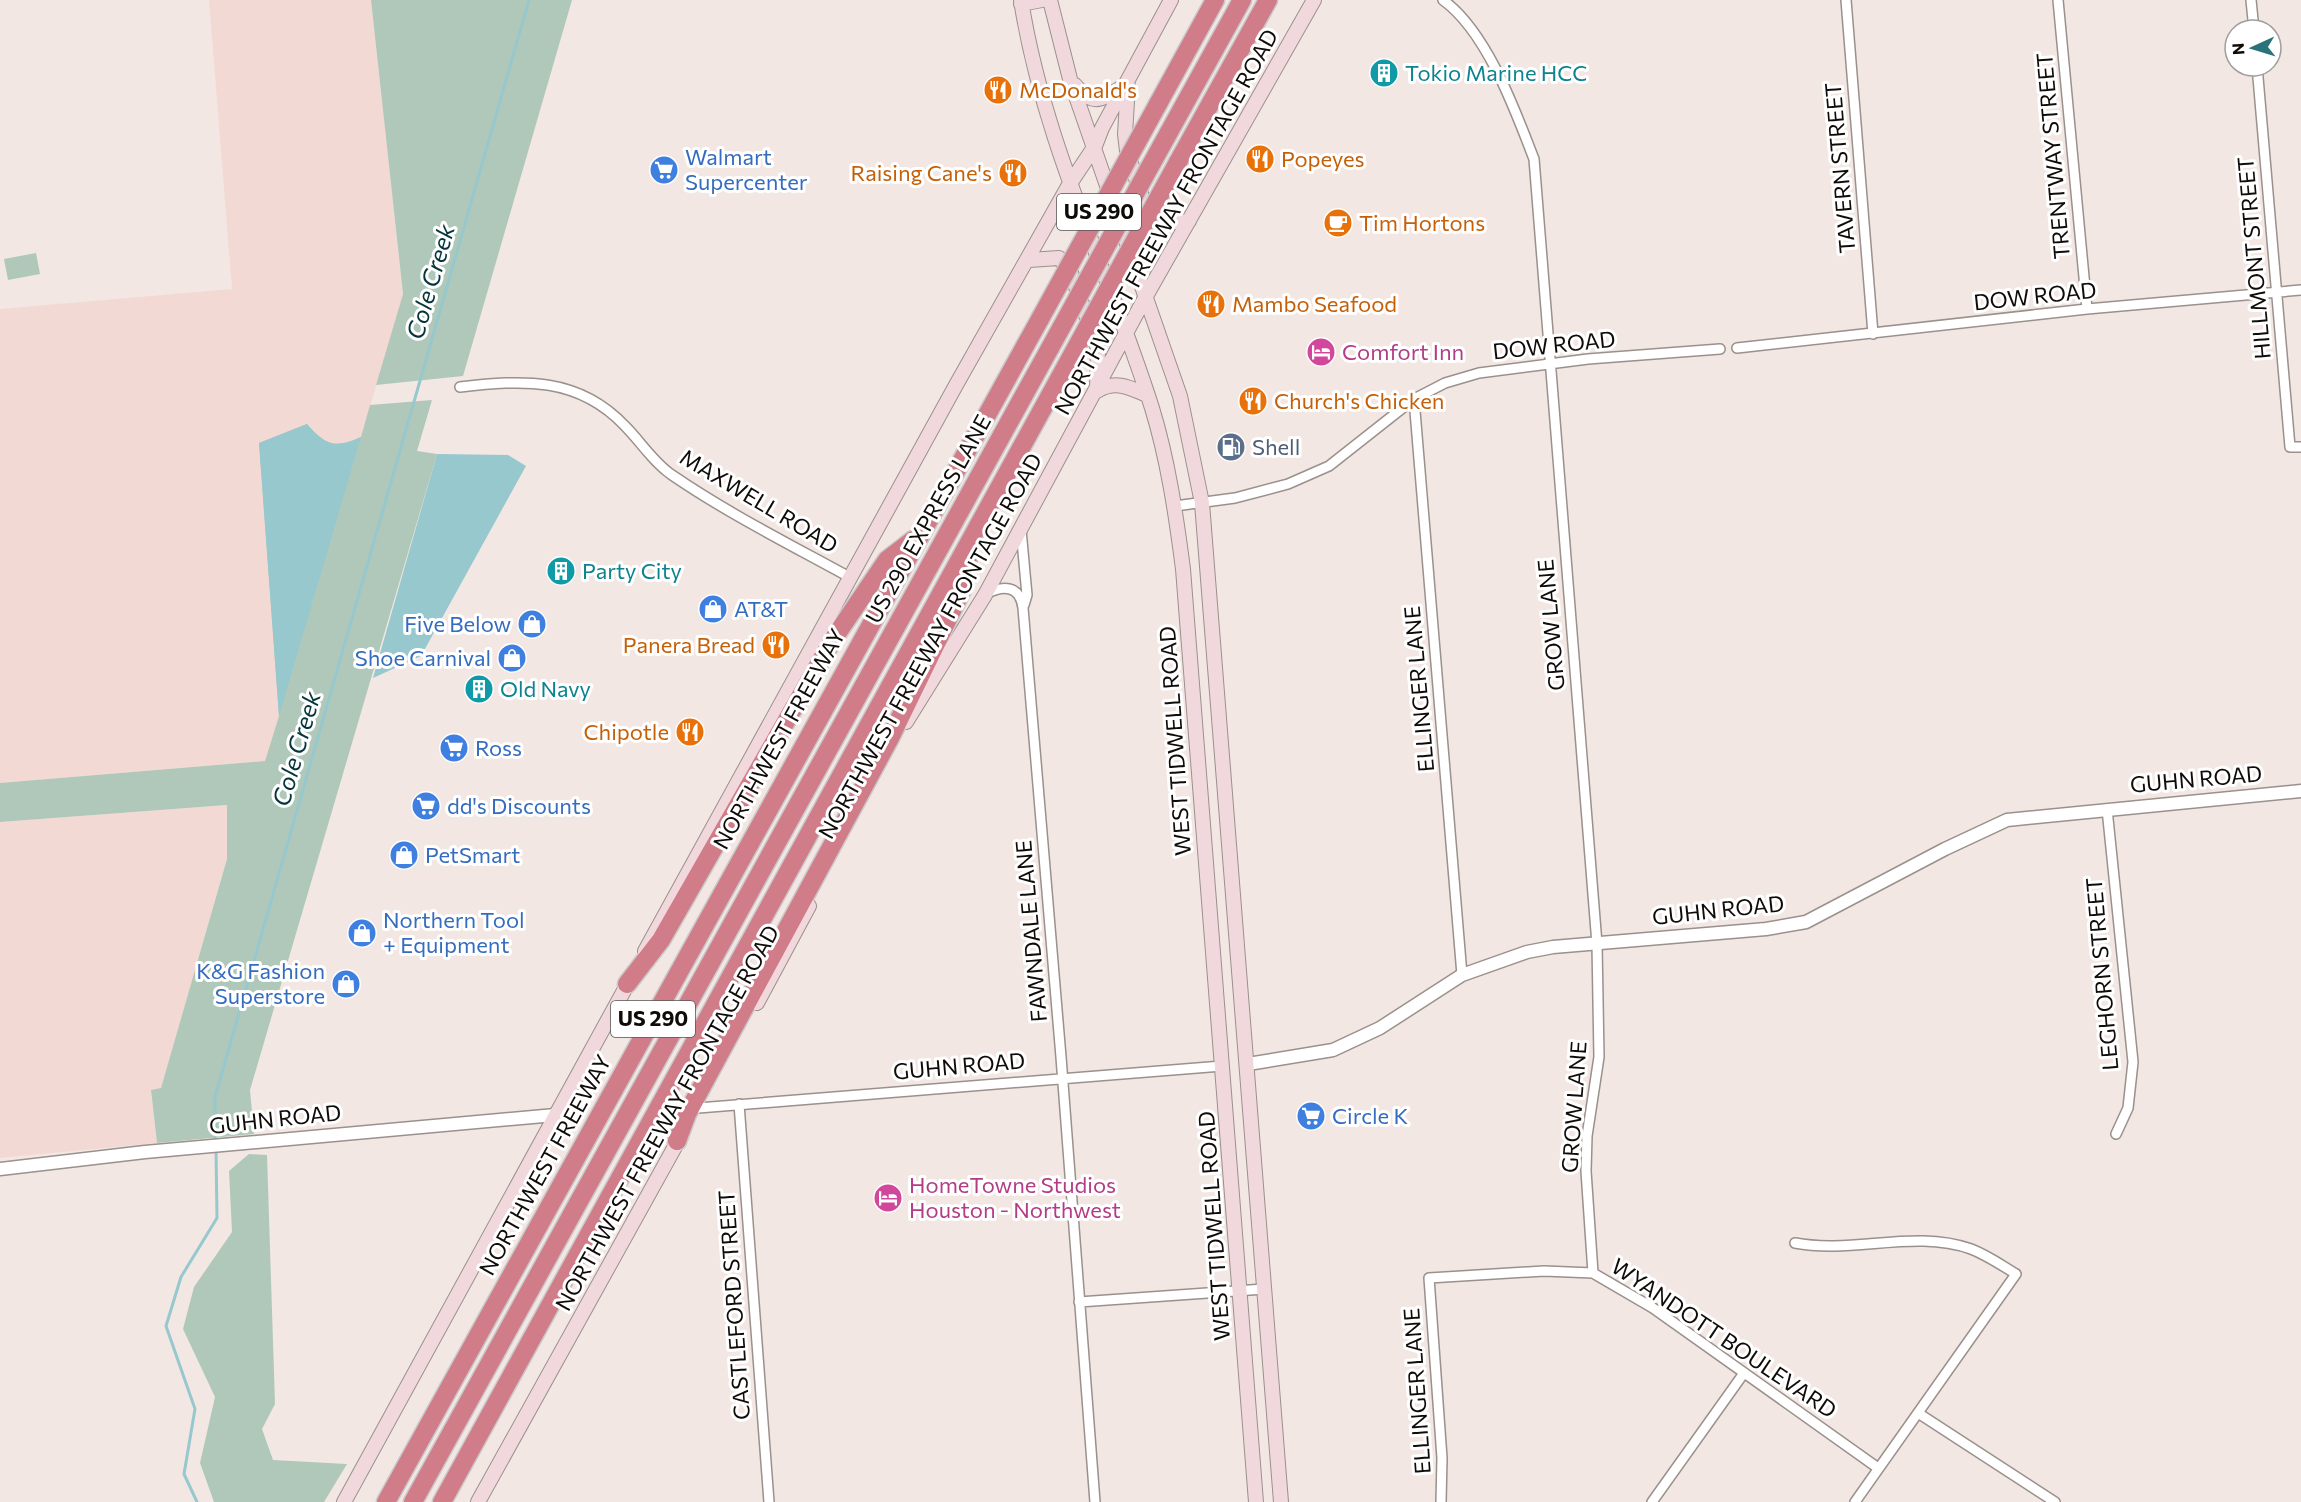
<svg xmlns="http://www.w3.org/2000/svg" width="2301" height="1502" font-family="Commissioner,sans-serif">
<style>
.industrial{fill:#f3d9d4}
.green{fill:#b0c8b9}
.water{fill:#96c8cd}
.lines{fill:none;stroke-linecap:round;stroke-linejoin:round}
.stream{stroke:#96c8cd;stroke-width:3}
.minor-casing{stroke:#9a908c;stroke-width:12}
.tertiary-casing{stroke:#9a908c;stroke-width:15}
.secondary-casing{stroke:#9a908c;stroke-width:16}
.motorway-casing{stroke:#cac9c9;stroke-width:21}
.minor{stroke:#fff;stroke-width:9}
.tertiary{stroke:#fff;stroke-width:12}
.secondary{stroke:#f1d8dc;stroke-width:14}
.motorway{stroke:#d17c89;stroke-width:18}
.motorway-bridge-casing{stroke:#cac9c9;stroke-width:21;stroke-linecap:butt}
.motorway-bridge{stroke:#d17c89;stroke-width:18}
.labels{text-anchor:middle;stroke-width:6;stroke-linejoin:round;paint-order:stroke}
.shield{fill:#fff;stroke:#565453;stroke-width:1.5}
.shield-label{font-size:21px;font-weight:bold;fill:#0e0b09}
.culture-label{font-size:22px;fill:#0d838f;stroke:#fff;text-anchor:start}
.food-label{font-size:22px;fill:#c56008;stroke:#fff;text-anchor:start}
.street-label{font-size:22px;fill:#0e0b09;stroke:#fff}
.shop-label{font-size:22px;fill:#366cbe;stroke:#fff;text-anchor:start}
.hotel-label{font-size:22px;fill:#b23c85;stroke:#fff;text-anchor:start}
.service-label{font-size:22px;fill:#4e5e75;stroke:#fff;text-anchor:start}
.water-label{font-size:24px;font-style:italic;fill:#03353a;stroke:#fff}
</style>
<rect width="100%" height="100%" fill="#f2e7e3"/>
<path class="industrial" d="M209,0H371L403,295L361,437L345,445L321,441L259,443L279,716L265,761L0,783V309L232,289Z
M227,805V859L161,1089L151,1090L157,1143L0,1158V822Z"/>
<path class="green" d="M371,0H572L463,376L376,385L403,294Z
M36,253L40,274L8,280L4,259Z
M432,400L417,451L437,454L250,1090L254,1134L157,1143L151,1090L161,1088L227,859V805L0,822V783L265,761L279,716L259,443L307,424C325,445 335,449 361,437L370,405Z
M249,1154L267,1155L275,1404L262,1429L273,1460L347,1464L324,1502H214L200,1463L215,1397L183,1329L194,1287L232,1232L229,1171Z"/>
<path class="water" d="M307,424C325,445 335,449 361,437L279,716L259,443Z
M437,454L508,455L526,466L421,656L373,678Z"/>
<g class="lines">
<path class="stream" d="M215,1143V1097L529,0
M197,1502L184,1474L195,1409L166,1326L181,1277L217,1218L216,1150"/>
<g class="minor-casing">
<path id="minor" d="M1443,0C1487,32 1515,110 1534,159L1597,944L1599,1057L1587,1136L1586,1171L1593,1273
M1846,0L1873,334
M2058,0L2087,309
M2251,0L2254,30
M2257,66L2290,447H2301
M1737,348L2087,309L2301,290
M460,387C522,380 578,376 625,426C641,442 653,462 672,475C729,514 791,545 851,578
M1414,399L1462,975
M1175,506L1235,498L1288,484L1329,466L1414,399L1445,383L1479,373L1588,359L1720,349
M1021,530L1027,595L1024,605
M986,594C1003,585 1020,585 1023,608L1061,1057L1095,1502
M2107,809L2133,1062L2128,1108L2116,1134
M739,1104L769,1502
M698,1108L1222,1066
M1795,1243C1853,1254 1915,1229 1971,1249C1987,1255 2001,1265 2016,1274L1855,1502
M1079,1302L1264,1289
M1918,1413L2055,1502
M1441,1502L1442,1458L1429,1278L1544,1271L1593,1273L1653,1308L1878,1468
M1652,1502L1744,1373"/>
</g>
<g class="tertiary-casing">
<path id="tertiary" d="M1248,1064L1333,1050L1380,1028L1462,975L1527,952L1553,947L1766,929L1806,922L1945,849L2007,820L2301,791
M0,1169L145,1152L555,1115"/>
</g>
<g class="secondary-casing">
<path id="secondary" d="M1021,0C1043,142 1109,272 1152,408C1168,460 1176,515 1183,569L1256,1502
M1050,0L1070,79L1180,396L1202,503L1281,1502
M1021,4L1042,0
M1075,85C1094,108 1102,99 1124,86
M1128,85L1125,134L1127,151L1147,212L1159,223L1189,221
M1029,260L1059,258L1070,270L1098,349L1097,389
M1097,391C1115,380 1129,387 1147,395
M906,722L985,595L1146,296L1314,0
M645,951L956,385L1069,185L1095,146L1102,128L1171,0
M757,1003L809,906
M344,1502L632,976
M478,1502L682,1134"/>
</g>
<g class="motorway-casing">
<path id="motorway" d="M1158,104L1215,0
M1168,134L1242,0
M1178,162L1268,0
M627,984L661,940L832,641L887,560L913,540
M677,1141L687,1114L890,738L963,588L969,551
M386,1502L1040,319
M413,1502L1050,348
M442,1502L1060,377"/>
</g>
<use href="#minor" class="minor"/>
<use href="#tertiary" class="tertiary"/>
<use href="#secondary" class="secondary"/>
<use href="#motorway" class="motorway"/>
<g class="motorway-bridge-casing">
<path id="motorway-bridge" d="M1040,319L1158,104
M1050,348L1168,134
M1060,377L1178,162"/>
</g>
<use href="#motorway-bridge" class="motorway-bridge"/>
</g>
<defs>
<g id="building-disc" transform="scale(1.5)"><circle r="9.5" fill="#0f9aa8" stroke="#fff"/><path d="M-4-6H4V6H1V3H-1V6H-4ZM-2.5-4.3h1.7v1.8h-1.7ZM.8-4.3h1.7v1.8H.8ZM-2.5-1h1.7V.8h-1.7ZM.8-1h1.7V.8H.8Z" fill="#fff"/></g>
<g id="restaurant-disc" transform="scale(1.5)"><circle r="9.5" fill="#e8710a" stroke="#fff"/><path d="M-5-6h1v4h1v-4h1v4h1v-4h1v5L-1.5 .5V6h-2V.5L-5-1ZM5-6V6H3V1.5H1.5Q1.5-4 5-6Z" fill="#fff"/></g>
<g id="supermarket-disc" transform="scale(1.5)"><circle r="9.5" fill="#3f7fe0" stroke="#fff"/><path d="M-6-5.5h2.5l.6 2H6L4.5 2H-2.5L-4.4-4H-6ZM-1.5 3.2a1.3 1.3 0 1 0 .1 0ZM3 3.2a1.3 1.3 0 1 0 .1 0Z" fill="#fff"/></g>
<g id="cafe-disc" transform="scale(1.5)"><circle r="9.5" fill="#e8710a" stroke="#fff"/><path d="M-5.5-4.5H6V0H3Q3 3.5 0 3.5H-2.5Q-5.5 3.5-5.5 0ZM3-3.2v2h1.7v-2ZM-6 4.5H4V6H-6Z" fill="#fff"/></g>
<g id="hotel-disc" transform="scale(1.5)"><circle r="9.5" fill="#d1479c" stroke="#fff"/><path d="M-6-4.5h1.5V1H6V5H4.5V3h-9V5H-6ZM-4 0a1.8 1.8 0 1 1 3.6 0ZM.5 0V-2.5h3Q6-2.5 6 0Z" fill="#fff"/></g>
<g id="fuel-disc" transform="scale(1.5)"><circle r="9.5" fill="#5c6f8a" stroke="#fff"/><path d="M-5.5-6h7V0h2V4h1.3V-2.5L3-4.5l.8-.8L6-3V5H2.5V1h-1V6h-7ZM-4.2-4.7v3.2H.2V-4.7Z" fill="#fff"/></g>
<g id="shop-disc" transform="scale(1.5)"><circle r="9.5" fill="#3f7fe0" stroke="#fff"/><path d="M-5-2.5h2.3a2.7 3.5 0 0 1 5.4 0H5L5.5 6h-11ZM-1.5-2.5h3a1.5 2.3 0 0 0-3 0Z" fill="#fff"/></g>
</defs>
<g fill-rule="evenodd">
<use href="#building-disc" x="1384" y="73"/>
<use href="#restaurant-disc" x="998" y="90"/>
<use href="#restaurant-disc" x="1260" y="159"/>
<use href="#supermarket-disc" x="664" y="170"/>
<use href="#restaurant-disc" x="1013" y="173"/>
<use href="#cafe-disc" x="1338" y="223"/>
<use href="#restaurant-disc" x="1211" y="304"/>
<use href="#hotel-disc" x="1321" y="352"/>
<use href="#restaurant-disc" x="1253" y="401"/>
<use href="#fuel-disc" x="1231" y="447"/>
<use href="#building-disc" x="561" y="571"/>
<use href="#shop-disc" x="713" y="609"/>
<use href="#shop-disc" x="532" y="624"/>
<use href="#restaurant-disc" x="776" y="645"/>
<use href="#shop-disc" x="512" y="658"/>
<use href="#building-disc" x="479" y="689"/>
<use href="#restaurant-disc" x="690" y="732"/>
<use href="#supermarket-disc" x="454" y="748"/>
<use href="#supermarket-disc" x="426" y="806"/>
<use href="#shop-disc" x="404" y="855"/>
<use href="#shop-disc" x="362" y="933"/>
<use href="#shop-disc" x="346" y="984"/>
<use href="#supermarket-disc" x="1311" y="1116"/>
<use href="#hotel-disc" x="888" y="1198"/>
</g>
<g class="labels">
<g class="shield">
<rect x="1057" y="194" width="84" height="36" rx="4.5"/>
<rect x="611" y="1001" width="84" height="36" rx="4.5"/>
</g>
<g class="shield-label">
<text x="1099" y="219">US 290</text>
<text x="653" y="1026">US 290</text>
</g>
<g class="culture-label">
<text x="1405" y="81">Tokio Marine HCC</text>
<text x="582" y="579">Party City</text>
<text x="500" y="697">Old Navy</text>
</g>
<g class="food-label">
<text x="1019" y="98">McDonald's</text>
<text x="1281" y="167">Popeyes</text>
<text x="992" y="181" text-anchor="end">Raising Cane's</text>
<text x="1359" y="231">Tim Hortons</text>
<text x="1232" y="312">Mambo Seafood</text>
<text x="1274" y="409">Church's Chicken</text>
<text x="755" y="653" text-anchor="end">Panera Bread</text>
<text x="669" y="740" text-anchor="end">Chipotle</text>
</g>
<g class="street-label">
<text transform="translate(2053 156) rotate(-95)" y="8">TRENTWAY STREET</text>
<text transform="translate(1840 168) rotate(-95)" y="8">TAVERN STREET</text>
<text transform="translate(1166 222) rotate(-61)" y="8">NORTHWEST FREEWAY FRONTAGE ROAD</text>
<text transform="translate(2254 258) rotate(-95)" y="8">HILLMONT STREET</text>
<text transform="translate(2035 296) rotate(-6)" y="8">DOW ROAD</text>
<text transform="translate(1554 345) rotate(-6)" y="8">DOW ROAD</text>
<text transform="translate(759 501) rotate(31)" y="8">MAXWELL ROAD</text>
<text transform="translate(928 519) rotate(-61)" y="8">US 290 EXPRESS LANE</text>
<text transform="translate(1551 625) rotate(-95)" y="8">GROW LANE</text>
<text transform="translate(930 646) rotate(-61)" y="8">NORTHWEST FREEWAY FRONTAGE ROAD</text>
<text transform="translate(1419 689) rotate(-95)" y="8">ELLINGER LANE</text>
<text transform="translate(779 739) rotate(-61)" y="8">NORTHWEST FREEWAY</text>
<text transform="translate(1175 741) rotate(-94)" y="8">WEST TIDWELL ROAD</text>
<text transform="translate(2196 779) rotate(-5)" y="8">GUHN ROAD</text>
<text transform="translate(1718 910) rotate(-6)" y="8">GUHN ROAD</text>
<text transform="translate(1031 931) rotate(-95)" y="8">FAWNDALE LANE</text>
<text transform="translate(2102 974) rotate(-95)" y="8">LEGHORN STREET</text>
<text transform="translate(959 1066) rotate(-5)" y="8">GUHN ROAD</text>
<text transform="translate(1574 1107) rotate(-86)" y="8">GROW LANE</text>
<text transform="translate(667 1118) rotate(-61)" y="8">NORTHWEST FREEWAY FRONTAGE ROAD</text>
<text transform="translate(275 1119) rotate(-6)" y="8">GUHN ROAD</text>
<text transform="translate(545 1165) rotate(-61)" y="8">NORTHWEST FREEWAY</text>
<text transform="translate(1214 1226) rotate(-94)" y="8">WEST TIDWELL ROAD</text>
<text transform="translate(734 1305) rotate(-94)" y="8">CASTLEFORD STREET</text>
<text transform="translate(1724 1338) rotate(34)" y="8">WYANDOTT BOULEVARD</text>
<text transform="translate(1417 1391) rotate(-94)" y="8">ELLINGER LANE</text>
</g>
<g class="shop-label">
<text x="685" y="165">Walmart<tspan x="685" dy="25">Supercenter</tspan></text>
<text x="734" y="617">AT&amp;T</text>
<text x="511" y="632" text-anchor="end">Five Below</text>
<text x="491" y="666" text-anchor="end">Shoe Carnival</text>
<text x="475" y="756">Ross</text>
<text x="447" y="814">dd's Discounts</text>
<text x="425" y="863">PetSmart</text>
<text x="383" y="928">Northern Tool<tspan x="383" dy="25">+ Equipment</tspan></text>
<text x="325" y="979" text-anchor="end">K&amp;G Fashion<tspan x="325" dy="25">Superstore</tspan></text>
<text x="1332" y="1124">Circle K</text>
</g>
<g class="hotel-label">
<text x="1342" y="360">Comfort Inn</text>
<text x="909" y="1193">HomeTowne Studios<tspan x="909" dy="25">Houston - Northwest</tspan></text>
</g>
<g class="service-label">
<text x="1252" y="455">Shell</text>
</g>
<g class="water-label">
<text transform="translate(431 282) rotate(-74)" y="8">Cole Creek</text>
<text transform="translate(297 749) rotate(-74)" y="8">Cole Creek</text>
</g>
</g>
<g transform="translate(2253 48) rotate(266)"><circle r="28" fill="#ffffff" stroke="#9f9d9d" stroke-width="1.5"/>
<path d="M0-4.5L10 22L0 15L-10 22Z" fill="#2a737b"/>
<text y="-9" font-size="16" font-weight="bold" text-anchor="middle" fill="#0e0b09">N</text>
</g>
</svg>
